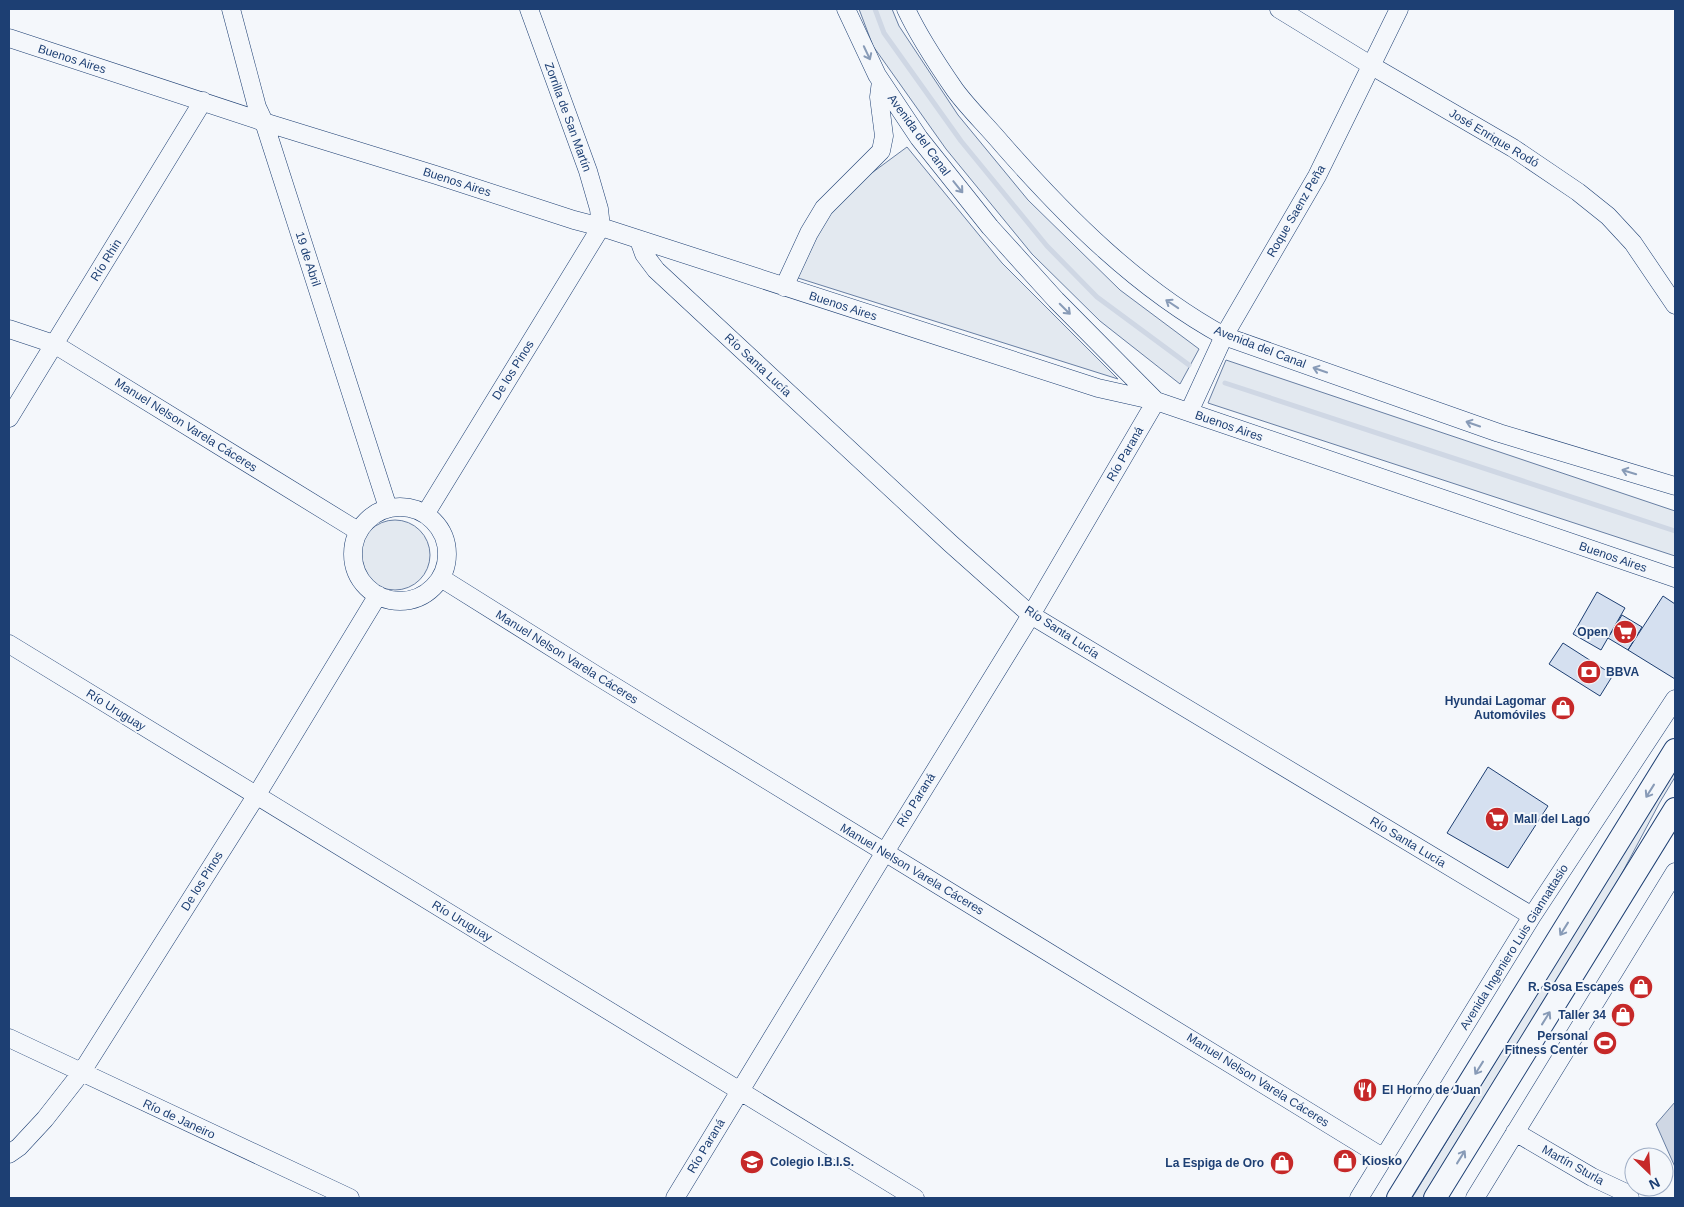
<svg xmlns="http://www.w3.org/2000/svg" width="1684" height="1207" font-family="Arial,sans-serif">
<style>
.green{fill:#e3e9f0;stroke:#687fa3}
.water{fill:#cfd7e4;stroke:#687fa3}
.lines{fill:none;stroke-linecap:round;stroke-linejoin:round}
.stream{stroke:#cfd7e4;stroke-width:5}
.building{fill:#d5e0f0;stroke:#1d3f73}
.minor-casing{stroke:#1d3f73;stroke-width:19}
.major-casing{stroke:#1d3f73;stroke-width:24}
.minor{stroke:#f4f7fb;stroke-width:18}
.major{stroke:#f4f7fb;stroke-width:22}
.oneway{stroke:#889bb7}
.labels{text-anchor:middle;stroke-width:4;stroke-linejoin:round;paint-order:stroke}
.street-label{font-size:12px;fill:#1d3f73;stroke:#f4f7fb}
.poi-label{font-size:12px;font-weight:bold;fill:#1d3f73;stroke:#f4f7fb;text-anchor:end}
</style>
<rect width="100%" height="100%" fill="#f4f7fb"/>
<path class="green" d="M859,9H892L899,26L958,115L1028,200L1120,290L1199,349L1180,384L1100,321L1032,254L946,149L873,46Z
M907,147L1002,263L1118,379L795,277L831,203Z
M1226,360L1675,511V556L1208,403Z
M360 555a35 35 0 1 1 70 0a35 35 0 1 1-70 0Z
M1675,768V777L1660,802L1582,948L1427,1198H1412Z"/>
<path class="water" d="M1675,1102V1167L1656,1124Z"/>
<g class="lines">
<path class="stream" d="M875,9L884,33L961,141L1047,246L1097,297L1189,365
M1225,383L1675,531"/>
</g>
<path class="building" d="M1597,592L1625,608L1601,650L1573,634Z
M1663,596L1675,604V679L1628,650Z
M1622,615L1642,627L1628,650L1608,638Z
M1563,643L1613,675L1600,696L1549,664Z
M1488,767L1548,806L1508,868L1447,833Z
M1343,1154L1353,1159L1347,1169L1338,1164Z"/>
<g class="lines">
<g class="minor-casing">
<path id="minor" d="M231,9L257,107L264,122L388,508
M846,9L877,75L919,138L990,227L1056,300L1156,401
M906,9C919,37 937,64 955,90C969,109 987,126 1002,144C1067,218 1138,289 1224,336L1499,433L1675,486
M1279,9L1372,66L1513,148L1578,192L1608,216L1633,243L1675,305
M9,38L264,122L436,175L574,220L601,227L1098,388L1156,401L1675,578
M639,240L644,254L656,270L950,543L1031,615L1532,916
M784,287L809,233L824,208L881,151L884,136L879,97L881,81
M9,329L54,344L358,531
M1189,412L1224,336L1317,176L1399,9
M9,418L203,101
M353 554a47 47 0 1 1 94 0a47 47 0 1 1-94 0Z
M426,513L601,227L599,209L588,171L529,9
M441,578L599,677L1384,1158
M9,644L915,1198
M9,1038L350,1198
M1515,1132L1592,1177L1624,1192L1630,1198
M9,1154L19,1147L45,1119L81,1073L256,796L378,595
M675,1198L885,852L1031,615L1156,401
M1359,1198L1532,916L1675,699
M1475,1198L1675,872"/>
</g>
<g class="major-casing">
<path id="major" d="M1398,1198L1675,750
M1435,1198L1675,809"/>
</g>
<use href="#minor" class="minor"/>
<use href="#major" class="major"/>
</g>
<defs><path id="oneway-shaft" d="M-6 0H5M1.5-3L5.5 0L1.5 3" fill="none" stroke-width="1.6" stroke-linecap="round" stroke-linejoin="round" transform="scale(1.25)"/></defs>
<g class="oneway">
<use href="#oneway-shaft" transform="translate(867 53) rotate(65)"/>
<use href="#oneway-shaft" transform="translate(958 187) rotate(51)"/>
<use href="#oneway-shaft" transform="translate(1172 304) rotate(-146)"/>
<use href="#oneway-shaft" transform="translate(1065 309) rotate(45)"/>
<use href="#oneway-shaft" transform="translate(1320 370) rotate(-161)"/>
<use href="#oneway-shaft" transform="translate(1473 424) rotate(-161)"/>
<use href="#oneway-shaft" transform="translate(1629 472) rotate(-163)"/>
<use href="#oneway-shaft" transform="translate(1650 791) rotate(122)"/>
<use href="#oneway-shaft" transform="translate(1564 929) rotate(122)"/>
<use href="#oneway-shaft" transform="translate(1546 1018) rotate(-58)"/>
<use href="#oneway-shaft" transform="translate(1479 1068) rotate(122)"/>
<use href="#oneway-shaft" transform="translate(1461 1157) rotate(-58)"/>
</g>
<defs>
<g id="supermarket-disc" transform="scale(1.25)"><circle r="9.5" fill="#c62828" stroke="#f4f7fb"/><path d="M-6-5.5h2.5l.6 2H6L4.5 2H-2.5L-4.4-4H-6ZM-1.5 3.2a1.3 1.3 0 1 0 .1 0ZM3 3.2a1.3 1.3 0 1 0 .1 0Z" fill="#fff"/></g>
<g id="bank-disc" transform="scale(1.25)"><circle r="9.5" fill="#c62828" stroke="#f4f7fb"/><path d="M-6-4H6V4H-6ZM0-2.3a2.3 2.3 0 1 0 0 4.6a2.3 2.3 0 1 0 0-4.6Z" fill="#fff"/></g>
<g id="shop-disc" transform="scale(1.25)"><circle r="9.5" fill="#c62828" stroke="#f4f7fb"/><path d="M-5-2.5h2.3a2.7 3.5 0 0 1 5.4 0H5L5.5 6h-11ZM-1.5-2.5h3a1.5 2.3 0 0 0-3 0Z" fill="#fff"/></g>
<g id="stadium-disc" transform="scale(1.25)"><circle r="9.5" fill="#c62828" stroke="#f4f7fb"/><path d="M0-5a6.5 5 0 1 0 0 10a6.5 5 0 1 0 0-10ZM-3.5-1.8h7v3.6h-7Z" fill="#fff"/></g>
<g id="restaurant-disc" transform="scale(1.25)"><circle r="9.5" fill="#c62828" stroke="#f4f7fb"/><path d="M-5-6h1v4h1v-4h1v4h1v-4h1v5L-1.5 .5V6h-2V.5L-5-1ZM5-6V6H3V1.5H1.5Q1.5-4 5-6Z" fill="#fff"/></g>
<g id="school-disc" transform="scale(1.25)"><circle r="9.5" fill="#c62828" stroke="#f4f7fb"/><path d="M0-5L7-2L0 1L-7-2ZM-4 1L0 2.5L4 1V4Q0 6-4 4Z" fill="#fff"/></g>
</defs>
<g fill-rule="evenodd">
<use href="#supermarket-disc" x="1625" y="632"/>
<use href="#bank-disc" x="1589" y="672"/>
<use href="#shop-disc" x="1563" y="708"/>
<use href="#supermarket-disc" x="1497" y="819"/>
<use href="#shop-disc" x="1641" y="987"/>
<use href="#shop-disc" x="1623" y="1015"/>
<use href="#stadium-disc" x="1605" y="1043"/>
<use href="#restaurant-disc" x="1365" y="1090"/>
<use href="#shop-disc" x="1345" y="1161"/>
<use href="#school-disc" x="752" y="1162"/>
<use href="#shop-disc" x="1282" y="1163"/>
</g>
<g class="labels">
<g class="street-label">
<text transform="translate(72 59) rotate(18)" y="4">Buenos Aires</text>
<text transform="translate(568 117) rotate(70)" y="4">Zorrilla de San Martín</text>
<text transform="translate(919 135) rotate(54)" y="4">Avenida del Canal</text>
<text transform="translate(1494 138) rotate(31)" y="4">José Enrique Rodó</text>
<text transform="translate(457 182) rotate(18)" y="4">Buenos Aires</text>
<text transform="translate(1296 211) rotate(-60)" y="4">Roque Saenz Peña</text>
<text transform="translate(308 259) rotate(72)" y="4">19 de Abril</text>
<text transform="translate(106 260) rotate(-58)" y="4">Río Rhin</text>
<text transform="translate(843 306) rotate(18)" y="4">Buenos Aires</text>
<text transform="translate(1260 347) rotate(21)" y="4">Avenida del Canal</text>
<text transform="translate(758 365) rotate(43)" y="4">Río Santa Lucía</text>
<text transform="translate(513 370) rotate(-58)" y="4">De los Pinos</text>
<text transform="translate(186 425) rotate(32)" y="4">Manuel Nelson Varela Cáceres</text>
<text transform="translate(1229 426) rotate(19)" y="4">Buenos Aires</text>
<text transform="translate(1125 454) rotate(-60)" y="4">Río Paraná</text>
<text transform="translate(1613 557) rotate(19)" y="4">Buenos Aires</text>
<text transform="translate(1062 632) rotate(33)" y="4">Río Santa Lucía</text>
<text transform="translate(567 657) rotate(32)" y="4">Manuel Nelson Varela Cáceres</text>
<text transform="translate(116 710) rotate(32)" y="4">Río Uruguay</text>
<text transform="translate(916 800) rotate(-58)" y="4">Río Paraná</text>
<text transform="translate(1408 842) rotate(31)" y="4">Río Santa Lucía</text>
<text transform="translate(912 869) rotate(31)" y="4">Manuel Nelson Varela Cáceres</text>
<text transform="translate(202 881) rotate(-58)" y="4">De los Pinos</text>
<text transform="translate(462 921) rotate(31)" y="4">Río Uruguay</text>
<text transform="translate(1514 947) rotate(-58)" y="4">Avenida Ingeniero Luis Giannattasio</text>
<text transform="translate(1258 1080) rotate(32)" y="4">Manuel Nelson Varela Cáceres</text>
<text transform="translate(179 1119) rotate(25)" y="4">Río de Janeiro</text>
<text transform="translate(706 1146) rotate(-59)" y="4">Río Paraná</text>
<text transform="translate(1573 1165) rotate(29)" y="4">Martín Sturla</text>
</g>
<g class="poi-label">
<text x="1608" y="636">Open</text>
<text x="1606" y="676" text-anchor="start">BBVA</text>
<text x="1546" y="705">Hyundai Lagomar<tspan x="1546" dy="14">Automóviles</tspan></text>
<text x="1514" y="823" text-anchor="start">Mall del Lago</text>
<text x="1624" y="991">R. Sosa Escapes</text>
<text x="1606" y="1019">Taller 34</text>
<text x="1588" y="1040">Personal<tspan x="1588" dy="14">Fitness Center</tspan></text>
<text x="1382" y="1094" text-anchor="start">El Horno de Juan</text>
<text x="1362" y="1165" text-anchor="start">Kiosko</text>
<text x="770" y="1166" text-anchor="start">Colegio I.B.I.S.</text>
<text x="1264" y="1167">La Espiga de Oro</text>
</g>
</g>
<rect width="1684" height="1207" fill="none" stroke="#1d3f73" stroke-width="20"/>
<g transform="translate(1649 1172) rotate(155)"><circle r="24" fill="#f4f7fb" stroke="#9eadc5"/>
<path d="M0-4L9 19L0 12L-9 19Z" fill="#c62828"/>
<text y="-8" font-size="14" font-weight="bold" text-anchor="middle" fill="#1d3f73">N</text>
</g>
</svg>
